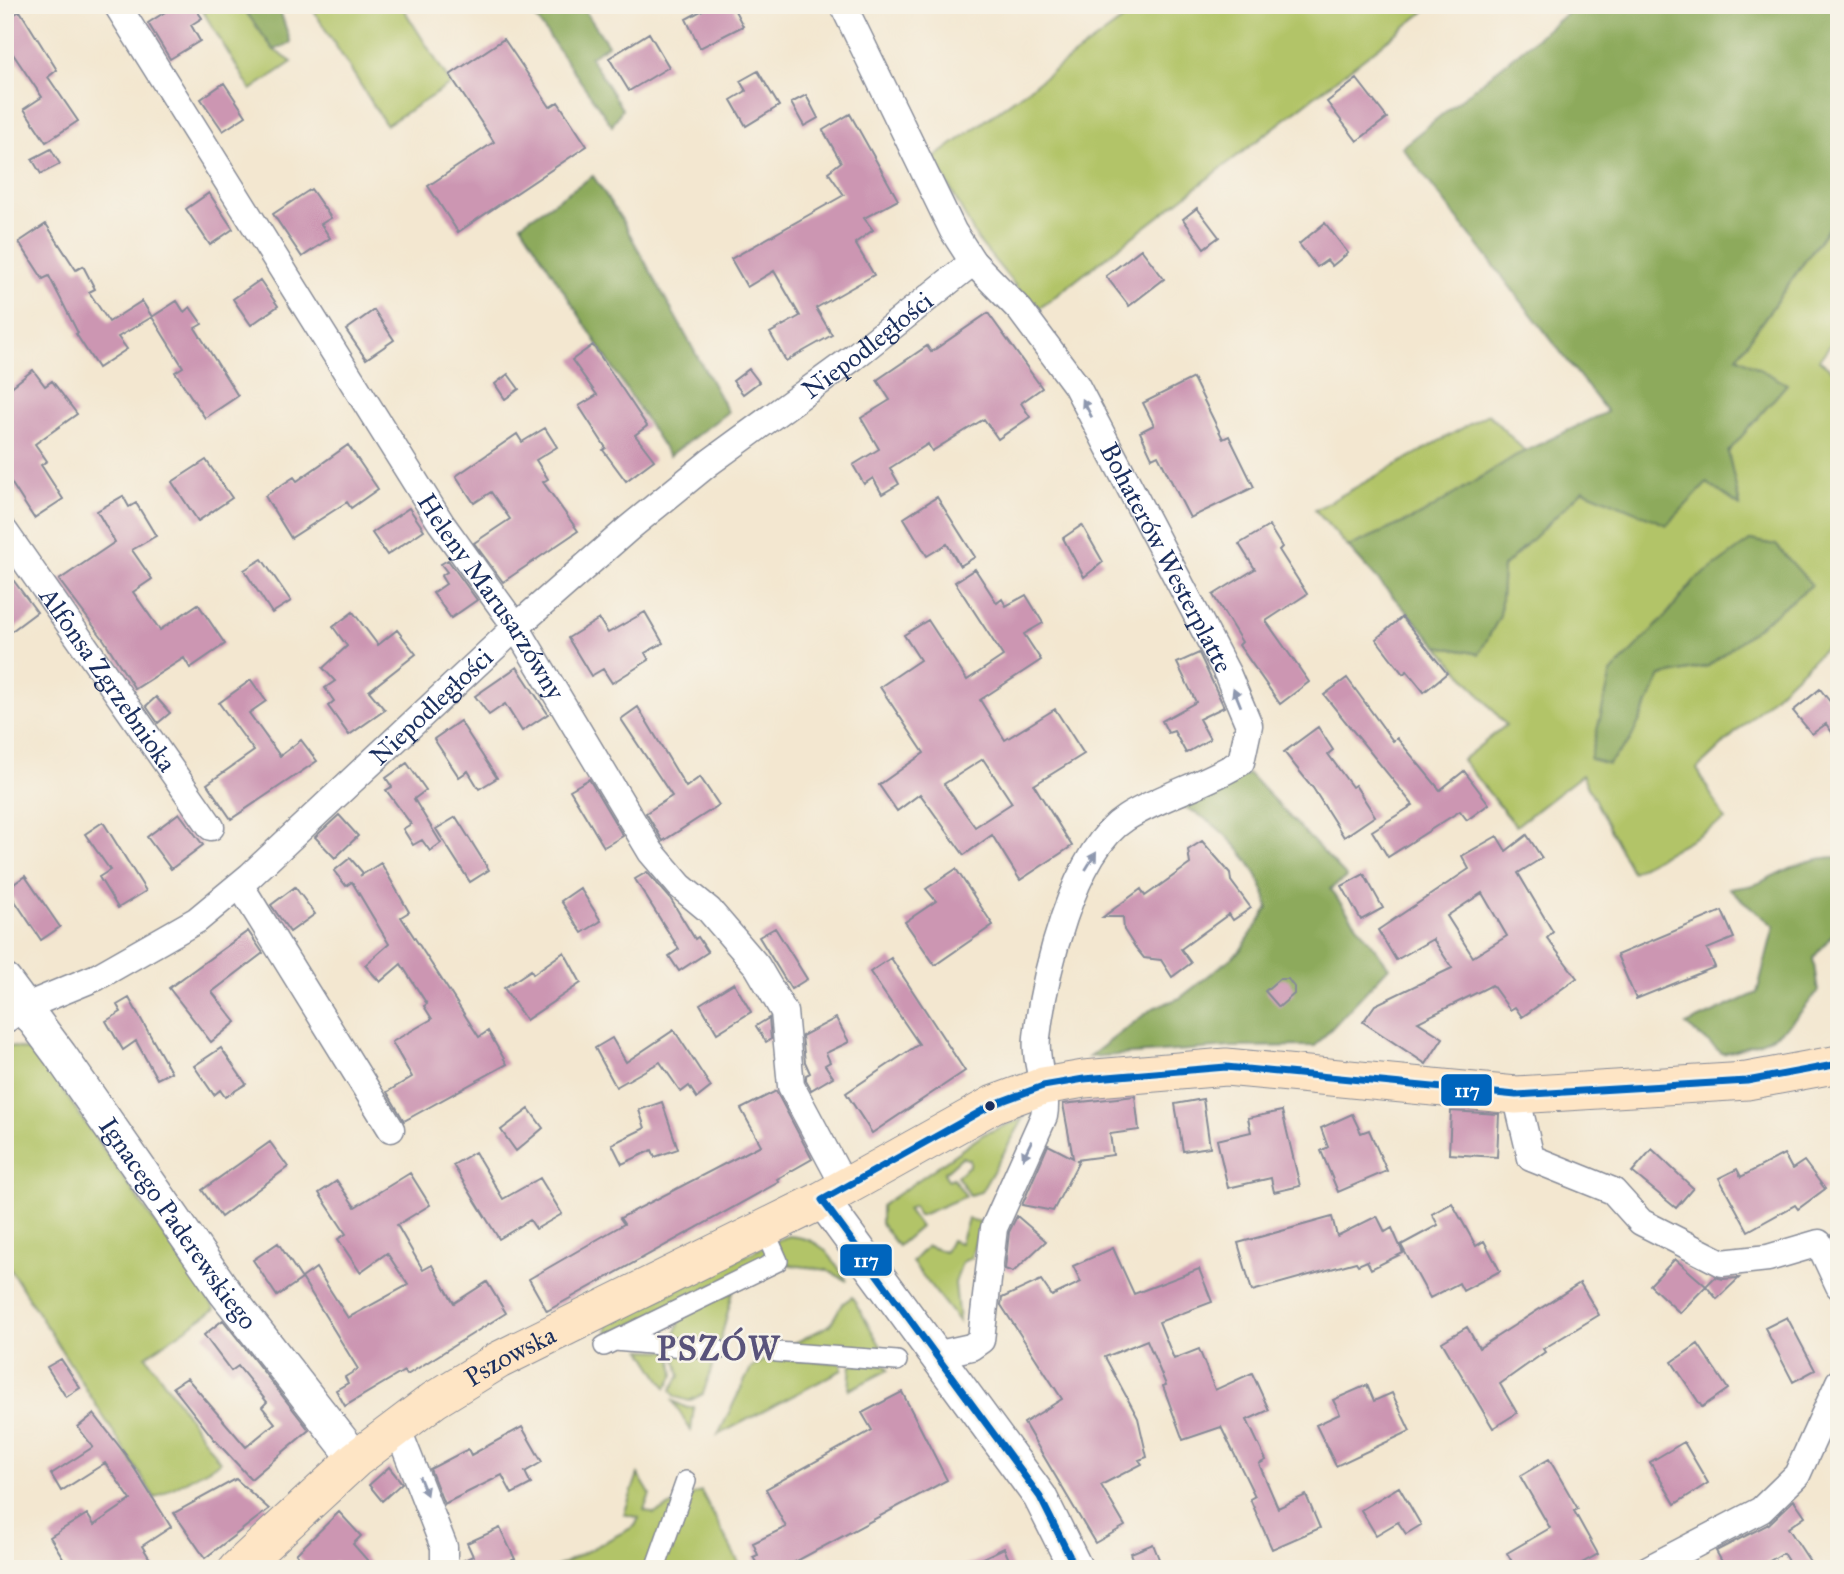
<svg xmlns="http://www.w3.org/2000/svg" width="1844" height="1574" font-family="'IM FELL Great Primer',serif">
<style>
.green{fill:#b2c467;stroke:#667a62;stroke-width:2;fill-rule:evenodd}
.forest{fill:#8daa5c;stroke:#546c5d;stroke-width:2}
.building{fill:#cc96b2;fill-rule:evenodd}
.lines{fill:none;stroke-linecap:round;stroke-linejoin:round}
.pedestrian-casing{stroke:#878b97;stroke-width:22}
.minor-casing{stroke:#878b97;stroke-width:29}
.tertiary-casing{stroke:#878b97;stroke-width:36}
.secondary-casing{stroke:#878b97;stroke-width:39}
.pedestrian{stroke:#fff;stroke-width:19}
.minor{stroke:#fff;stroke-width:26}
.tertiary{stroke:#fff;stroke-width:33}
.secondary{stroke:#fee5c5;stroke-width:37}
.bus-1-casing{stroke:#f7f3e8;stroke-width:12}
.bus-1{stroke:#0065bd;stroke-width:7}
.oneway{fill:#8d97ae}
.bus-dot{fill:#1b2f5e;stroke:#f7f3e8;stroke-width:2.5}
.labels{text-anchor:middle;stroke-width:5;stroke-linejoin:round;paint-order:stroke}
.street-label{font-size:26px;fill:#1b2f5e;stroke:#f7f3e8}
.district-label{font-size:33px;font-weight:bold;letter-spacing:2px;fill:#59537b;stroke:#f7f3e8}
.line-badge{stroke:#f7f3e8;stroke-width:2.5}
.badge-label{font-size:19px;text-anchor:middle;font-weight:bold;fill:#fff}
</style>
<rect width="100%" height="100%" fill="#f7f3e8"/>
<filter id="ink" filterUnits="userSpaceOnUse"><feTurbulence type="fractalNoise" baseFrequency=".0143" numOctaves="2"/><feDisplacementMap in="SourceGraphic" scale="14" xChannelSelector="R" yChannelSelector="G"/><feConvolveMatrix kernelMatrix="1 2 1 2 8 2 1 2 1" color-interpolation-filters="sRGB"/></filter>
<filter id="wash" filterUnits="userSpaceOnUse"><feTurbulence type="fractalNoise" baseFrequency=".00686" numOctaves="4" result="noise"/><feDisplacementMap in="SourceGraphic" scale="28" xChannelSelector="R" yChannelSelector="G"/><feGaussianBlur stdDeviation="1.57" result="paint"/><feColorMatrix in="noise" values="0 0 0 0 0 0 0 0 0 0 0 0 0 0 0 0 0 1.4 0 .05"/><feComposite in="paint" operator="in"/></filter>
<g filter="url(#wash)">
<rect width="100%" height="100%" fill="#f3e7d0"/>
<path class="green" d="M199,5H241L274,50L292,62L251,90Z
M310,5H401L451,84L386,125Z
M1143,5H1433L1036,311L977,239L934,158Z
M1836,218L1839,220V333L1819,360L1839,375V635L1697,769L1725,820L1632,872L1582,775L1516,826L1462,760L1506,725L1438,646L1479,654L1500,616L1503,567L1583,490L1667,524L1707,483L1740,505L1728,452L1786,385L1737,357ZM1694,581L1709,666L1661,676L1664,618Z
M1488,414L1525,451L1421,515L1348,547L1315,510Z
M5,1045L36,1052L215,1309L146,1356L220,1462L155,1498L5,1261Z
M1024,1118L981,1192L970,1195L957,1176L970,1165V1160L962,1157L944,1173L948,1180L953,1178L966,1196L919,1216L913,1206L907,1209L920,1227L898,1246L881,1224V1206L984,1134Z
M968,1219L981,1222L971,1258L962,1262L955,1283L959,1322L912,1262L927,1246L945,1252L951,1240L960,1243Z
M789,1236C822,1238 830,1255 847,1281L827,1270L785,1264L775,1241Z
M767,1245V1260L608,1336L607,1324Z
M733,1292L720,1342L676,1340L675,1334L684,1312Z
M852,1297L886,1355L785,1348L830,1325L842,1304Z
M642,1350L671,1351L674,1375L666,1388Z
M678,1352L716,1355L703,1394L689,1401L676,1397L671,1390L680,1376L676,1359Z
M768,1358L841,1363L842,1370L718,1435L751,1368Z
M851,1364L886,1366L888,1370L849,1390Z
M673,1401L687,1408L694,1407L691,1431Z
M638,1474L650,1494L644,1510L654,1514L701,1491L742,1569H553L635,1526L639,1518L624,1514Z"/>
<path class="forest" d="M241,5H278L291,43L274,50Z
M527,5H581L608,45L590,57L622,109L612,126Z
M1577,5H1839V220L1835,218L1737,357L1787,384L1728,452L1740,506L1707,483L1667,525L1583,490L1503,567L1500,616L1479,654L1438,646L1348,547L1421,515L1515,456L1607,412L1402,147Z
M593,176L622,220L728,412L669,456L521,224Z
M1751,540L1776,545L1812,585L1708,666L1661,676L1630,741L1608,764L1590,759L1611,673L1664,618L1694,581Z
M1249,774L1347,877L1330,889L1389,967L1315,1046L1232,1047L1089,1057L1153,1008L1180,998L1240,951L1268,908C1261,863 1215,815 1170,802Z
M1839,857V927L1813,958L1818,991C1782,1037 1778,1037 1723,1054L1686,1025L1757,993L1774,926L1729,889C1739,887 1752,887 1761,882C1790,868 1805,858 1839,857Z"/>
<g id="blocks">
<path class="building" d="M176,5H193L202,18L191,25L200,41L170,59L148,23Z
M712,5H732L743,26L700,48L686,19Z
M20,11L57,70L48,77L78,121L46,142L24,109L42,97L13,54L5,59V20Z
M649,33L669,67L629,91L609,58Z
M504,39L550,107L558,102L587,146L458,232L428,186L494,142L450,75Z
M758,71L779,106L746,126L731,100L746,91L740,81Z
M1357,79L1387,118L1357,141L1327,102Z
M224,83L246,116L223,131L201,99Z
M806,95L818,118L804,126L791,103Z
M850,114L898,200L864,218L873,230L855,243L874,275L816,308L832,335L786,361L770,333L800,316L774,271L747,287L731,259L844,195L828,172L841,162L823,130Z
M51,149L60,164L41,174L32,159Z
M311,189L331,218L321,224L330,238L302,257L273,214Z
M209,193L233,229L210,245L186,209Z
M1197,208L1219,237L1204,248L1183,219Z
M1325,223L1348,253L1332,266L1327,260L1317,267L1299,244Z
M46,224L76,270L83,266L95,289L89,292L109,322L142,301L152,317L118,337L127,349L98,368L76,334L78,333L49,276L43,279L19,242Z
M1141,249L1164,279L1129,306L1106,276Z
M260,280L278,306L251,325L233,299Z
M177,301L184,312L190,307L202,324L195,328L238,396L205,418L175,372L183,367L152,317Z
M374,310L394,340L366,359L346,330Z
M988,313L1042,388L1021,403L1030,417L998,439L984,419L932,451L928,444L890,468L899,484L882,494L873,478L864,484L853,465L879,449L861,418L890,400L877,380L927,346L931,352Z
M593,345L647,426L635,435L654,460L626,481L603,450L606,448L579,406L597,395L572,360Z
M749,369L759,382L743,394L733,381Z
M33,370L45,386L52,381L77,414L35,444L47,461L41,465L63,499L34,518L5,473V392Z
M508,374L519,389L505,399L495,384Z
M1193,378L1223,439L1229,436L1254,487L1190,518L1158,455L1152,458L1140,432L1154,425L1143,403Z
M545,428L557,447L536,460L548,479L543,482L578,531L503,582L474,543L510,519L491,492L474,503L456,476L517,434L522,442Z
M348,445L378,489L351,508L347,502L291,538L265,496L294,477L297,481Z
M206,460L232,498L198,521L172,482Z
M123,496L129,507L136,503L156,536L132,550L152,579L133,592L160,630L198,604L225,644L190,668L184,658L135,689L104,640L59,580L115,542L97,511Z
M937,497L975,557L960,566L947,544L927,556L904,518Z
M409,508L424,530L387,555L372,533Z
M1082,525L1103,562L1084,577L1063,538Z
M1269,526L1282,547L1279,550L1307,594L1266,621L1309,682L1280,704L1239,645L1242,642L1213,595L1255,569L1239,544Z
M262,559L291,601L272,613L244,570Z
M448,560L477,600L451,618L433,593L446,584L441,576L447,572L441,564Z
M5,569L37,612L5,636Z
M975,569L997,603L1002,599L1006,606L1026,595L1043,623L1024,634L1041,660L980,700L1005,740L1055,709L1084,754L1034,785L1072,846L1020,880L992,835L964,855L920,794L897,811L879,785L924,753L880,687L920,660L904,635L928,620L967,680L1003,656L955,582ZM983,759L1012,803L975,827L944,784Z
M353,612L378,645L397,630L416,654L369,691L385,710L349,735L328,706L334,701L325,688L335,681L323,668L347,646L333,627Z
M645,612L663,643L645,653L649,660L612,683L603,669L591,676L568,638L599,619L608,633Z
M1402,617L1447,673L1424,692L1407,671L1403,674L1376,639Z
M1199,653L1224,707L1199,719L1210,739L1186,753L1174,731L1168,733L1162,721L1196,702L1177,663Z
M517,667L548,714L522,731L505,704L489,715L475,696Z
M1347,678L1393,741L1397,738L1440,790L1464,771L1489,804L1467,820L1460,811L1388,857L1372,831L1413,805L1324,695Z
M251,680L266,701L249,713L280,756L301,740L317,761L231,819L207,784L254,751L219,703Z
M1820,689L1839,713V742L1826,724L1812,734L1793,711Z
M156,697L170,713L158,723L146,706Z
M638,707L686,787L700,777L719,805L663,841L646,813L672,796L621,719Z
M460,721L497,778L479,789L468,771L459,777L434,739Z
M1318,727L1333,750L1328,754L1352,787L1355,785L1375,816L1344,837L1313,788L1284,752Z
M407,763L426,790L414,799L441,843L430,851L422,840L413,845L403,829L411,824L386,790L392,787L386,778Z
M589,779L623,836L604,847L570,790Z
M179,813L203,845L171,869L147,837Z
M339,815L358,836L335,858L315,837Z
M456,817L489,870L470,882L436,829Z
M103,822L146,891L118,908L99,877L110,870L85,834Z
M1527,835L1542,858L1518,873L1553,932L1547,938L1577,978L1522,1017L1515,1007L1510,1010L1492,985L1418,1022L1443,1038L1426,1064L1363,1022L1375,1005L1452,968L1433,939L1396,960L1378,930L1469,869L1462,856L1497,836L1506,851ZM1482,893L1507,936L1473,957L1447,916Z
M1202,841L1230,873L1231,881L1251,908L1233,920L1229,914L1181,949L1191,963L1172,977L1161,960L1144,958L1135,947L1124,930L1123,917H1103L1141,889L1145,896L1190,864L1188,850Z
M350,858L363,873L360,876L381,863L409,912L401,917L479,1037L488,1031L507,1064L404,1121L387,1092L412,1077L392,1042L432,1019L424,1006L427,1004L401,964L380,982L365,965L389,944L352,882L346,886L334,871Z
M956,869L993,925L935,965L905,922L936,901L926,889Z
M647,872L670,898L695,939L698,937L708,952L679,971L669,956L679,949L635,879Z
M1364,874L1383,908L1361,920L1342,886Z
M25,876L60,927L41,940L7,889Z
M295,887L315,914L290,932L271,905Z
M580,888L601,921L582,933L561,901Z
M1722,911L1734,938L1707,949L1715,967L1636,999L1617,955Z
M775,928L807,979L791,989L759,937Z
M248,931L263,953L212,992L236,1022L211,1042L169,988Z
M564,952L581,983L526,1020L504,988L531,970L533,974Z
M891,958L965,1071L872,1133L846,1093L919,1044L870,972Z
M1279,979H1288L1294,987V994L1279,1007L1265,991Z
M734,983L751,1012L717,1033L700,1004Z
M129,998L171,1072L157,1079L136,1041L123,1050L106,1021L121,1012L117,1005Z
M769,1018L771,1039L766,1042L756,1026Z
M836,1018L849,1042L826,1053L830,1062L825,1065L833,1077L811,1090L806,1081V1075L810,1073L805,1062L802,1036Z
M674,1030L711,1087L697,1098L689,1086L681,1092L660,1062L616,1087L595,1048L612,1038L626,1062Z
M221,1048L246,1084L225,1097L220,1090L214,1095L194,1066Z
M776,1091L812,1159L777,1179L779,1182L547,1311L529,1279L624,1224L620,1218L761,1145L741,1109Z
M1135,1096L1139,1130L1110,1134L1113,1155L1076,1160L1079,1161L1053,1211L1022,1205L1048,1145L1073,1158L1063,1104Z
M1203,1099L1210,1147L1183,1151L1175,1104Z
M662,1102L678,1149L655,1157L652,1150L622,1164L612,1144L645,1128L639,1110Z
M529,1109L543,1128L516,1151L501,1130Z
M1282,1111L1300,1186L1274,1192L1271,1178L1228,1188L1217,1140L1251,1132L1248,1118Z
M1451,1111L1499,1114L1497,1157L1449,1154Z
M1352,1114L1361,1133L1369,1130L1387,1171L1338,1192L1321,1151L1328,1147L1321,1128Z
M270,1142L288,1167L221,1217L202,1190Z
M1652,1149L1693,1188L1676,1208L1632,1172Z
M475,1152L503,1199L540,1178L562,1214L536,1229L530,1220L499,1239L453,1165Z
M1784,1154L1792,1169L1804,1161L1825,1189L1798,1209L1795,1205L1748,1231L1719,1178L1737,1169L1741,1177Z
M410,1173L430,1205L397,1225L423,1270L432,1265L454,1303L487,1282L506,1313L407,1375L404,1371L345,1406L336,1390L348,1383L345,1377L358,1369L302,1278L316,1268L348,1318L408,1285L387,1253L360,1272L338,1239L346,1234L319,1193L337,1181L355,1207Z
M1452,1203L1476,1246L1484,1241L1500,1271L1463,1291L1459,1283L1430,1298L1401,1245L1438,1225L1432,1214Z
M1017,1216L1046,1241L1013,1272L1005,1269L1009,1232Z
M1377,1216L1385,1232L1392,1228L1403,1253L1371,1269L1367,1261L1358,1265L1356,1262L1252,1291L1238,1243L1332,1217L1337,1236Z
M278,1243L302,1279L277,1296L253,1260Z
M1113,1248L1134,1294L1199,1269L1212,1302L1159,1322L1174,1359L1199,1349L1215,1390L1252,1373L1269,1410L1247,1420L1266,1460L1259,1464L1278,1508L1306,1495L1320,1528L1272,1549L1250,1499L1255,1496L1221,1427L1183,1440L1163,1386L1166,1385L1147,1340L1105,1357L1138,1418L1147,1457L1139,1460L1142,1464L1101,1485L1125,1526L1095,1543L1024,1423L1062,1399L1001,1305L1002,1298L1041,1280L1052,1296L1081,1282L1073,1266Z
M1675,1259L1706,1286L1680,1313L1650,1285Z
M1715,1277L1723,1279L1739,1278L1717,1299L1706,1286Z
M1580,1283L1599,1315L1543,1349L1545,1352L1500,1384L1517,1413L1493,1428L1442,1342L1467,1327L1479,1348Z
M1787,1317L1815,1370L1793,1382L1765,1328Z
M223,1320L309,1430L251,1479L214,1439L173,1387L187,1378L246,1447L275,1423L262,1407L267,1402L238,1366L231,1371L204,1335Z
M1698,1344L1728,1389L1702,1407L1672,1362Z
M61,1359L80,1388L66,1397L47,1367Z
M1367,1385L1374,1401L1392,1393L1410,1431L1336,1466L1316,1425L1340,1414L1333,1400Z
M902,1392L947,1480L782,1569H760L753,1557L758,1555L753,1543L786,1527L766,1489L872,1430L862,1413Z
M94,1414L126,1455L171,1527L142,1546L156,1569H70L50,1537L87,1514L94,1525L131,1500L105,1463L61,1491L51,1474L93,1447L78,1427Z
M522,1427L542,1462L525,1472L531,1484L512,1494L502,1475L444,1504L430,1469L468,1449L471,1455Z
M1684,1442L1708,1483L1675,1504L1650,1462Z
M1549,1459L1578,1509L1574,1511L1598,1554L1571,1569H1516L1507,1553L1550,1528L1520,1476Z
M389,1467L402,1483L382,1501L369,1485Z
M236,1479L269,1509L205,1558L174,1513Z
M1399,1487L1421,1525L1406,1534L1398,1522L1376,1535L1361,1510Z
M1794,1500L1805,1516L1788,1528L1815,1569H1793L1783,1553L1756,1569H1726L1716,1551L1769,1524Z
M339,1512L361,1536L353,1544L375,1569H342L335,1561L326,1569H310L296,1554Z
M500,1528L515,1559L493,1569H460V1562L473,1556L467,1543Z
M1153,1544L1163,1569H1137L1131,1553Z
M1004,1548L1013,1569H959Z"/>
</g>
</g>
<g filter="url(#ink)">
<use href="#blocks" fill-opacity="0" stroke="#878b97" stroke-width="2"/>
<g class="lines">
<g class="pedestrian-casing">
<path id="pedestrian" d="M615,1341L718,1350
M604,1346L778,1261L770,1243
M777,1352L897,1361
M655,1569L686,1481"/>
</g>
<g class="minor-casing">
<g id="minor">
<path id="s1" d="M117,5L441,523L516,627L651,852L680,886L709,910L757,966L784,1012L791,1086L845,1187"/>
<path id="s2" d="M843,5L953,231L973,262L1020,310L1076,385L1227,673L1249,725L1241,762C1205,785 1163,795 1126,818C1072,852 1044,977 1037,1037C1034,1064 1049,1090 1044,1116L994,1228L981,1340L971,1347L935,1355"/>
<path id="s3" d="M5,532L211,827"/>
<path d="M240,885L391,1129"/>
<path id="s4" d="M5,1020L24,1007L97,977L197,920L250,876L516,627L629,528L710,462L854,357L973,262"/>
<path d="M1516,1095L1531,1158L1613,1191L1641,1222L1722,1263L1768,1258L1819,1243L1839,1286"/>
<path d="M397,1427L444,1547V1569"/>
<path d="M1648,1569L1761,1510L1797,1475L1839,1382"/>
</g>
</g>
<g class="tertiary-casing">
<g id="tertiary">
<path id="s5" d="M5,981L60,1055L225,1292L356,1459"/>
<path d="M822,1200L1040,1497L1076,1569"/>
</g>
</g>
<g class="secondary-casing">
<g id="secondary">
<path id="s6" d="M237,1569L356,1459L434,1400L499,1360L822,1200L994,1104L1043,1086L1084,1079L1226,1067L1516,1095L1747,1081L1839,1064"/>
</g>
</g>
<use href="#pedestrian" class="pedestrian"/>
<use href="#minor" class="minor"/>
<use href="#tertiary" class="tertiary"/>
<use href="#secondary" class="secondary"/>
<g class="bus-1-casing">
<path id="bus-1" d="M1076,1569L1040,1497L822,1200L994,1104L1043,1086L1084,1079L1226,1067L1516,1095L1747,1081L1839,1064"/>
</g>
<use href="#bus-1" class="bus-1"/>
</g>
<defs><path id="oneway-solid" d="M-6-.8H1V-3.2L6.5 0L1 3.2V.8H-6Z" transform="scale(1.75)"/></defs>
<g class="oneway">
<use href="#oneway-solid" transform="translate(1087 408) rotate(-117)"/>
<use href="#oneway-solid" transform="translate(1237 697) rotate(-112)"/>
<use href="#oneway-solid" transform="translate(1091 861) rotate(-58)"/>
<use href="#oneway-solid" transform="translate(1027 1150) rotate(116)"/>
<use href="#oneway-solid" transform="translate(423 1486) rotate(68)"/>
</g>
</g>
<circle class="bus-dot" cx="990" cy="1106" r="6"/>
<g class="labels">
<g class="street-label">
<text dy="9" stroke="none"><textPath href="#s4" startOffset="1101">Niepodległości</textPath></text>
<text dy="9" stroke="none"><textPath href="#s2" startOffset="644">Bohaterów Westerplatte</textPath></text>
<text dy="9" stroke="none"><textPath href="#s1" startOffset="700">Heleny Marusarzówny</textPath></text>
<text dy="9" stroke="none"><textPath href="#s3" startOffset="180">Alfonsa Zgrzebnioka</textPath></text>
<text dy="9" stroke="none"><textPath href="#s4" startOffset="534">Niepodległości</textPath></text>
<text dy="9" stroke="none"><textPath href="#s5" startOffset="298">Ignacego Paderewskiego</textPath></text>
<text dy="9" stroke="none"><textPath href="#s6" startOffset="348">Pszowska</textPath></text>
</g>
<g class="district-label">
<text x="719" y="1360">PSZÓW</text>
</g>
</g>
<g class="line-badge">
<rect x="1440" y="1073" width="53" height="34" rx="7" fill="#0065bd"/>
<rect x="839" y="1243" width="54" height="34" rx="7" fill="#0065bd"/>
</g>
<g class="badge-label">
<text x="1467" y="1097">117</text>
<text x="866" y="1267">117</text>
</g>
<rect width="1844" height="1574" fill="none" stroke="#f7f3e8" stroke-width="28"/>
</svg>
